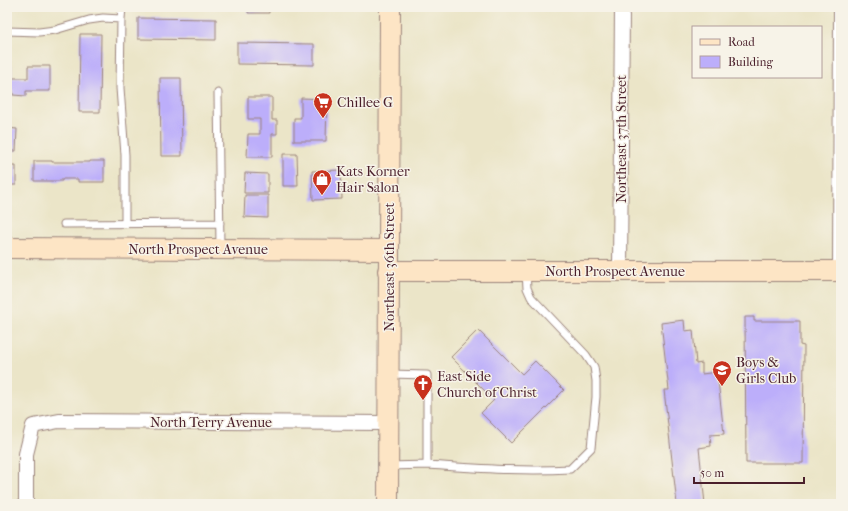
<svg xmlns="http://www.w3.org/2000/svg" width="848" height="511" font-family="'IM FELL French Canon',serif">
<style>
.building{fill:#bcaefa}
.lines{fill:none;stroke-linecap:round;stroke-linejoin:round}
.lane-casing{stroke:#9a827a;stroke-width:9}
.street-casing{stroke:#9a827a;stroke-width:16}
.secondary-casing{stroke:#9a827a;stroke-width:22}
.lane{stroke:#fff;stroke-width:7}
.street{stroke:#fff;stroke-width:14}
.secondary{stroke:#fde5c5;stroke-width:20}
.labels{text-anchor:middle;stroke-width:3;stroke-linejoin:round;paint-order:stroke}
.poi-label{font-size:14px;fill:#4a1f2b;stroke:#f7f3e8;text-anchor:start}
.street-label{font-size:14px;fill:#4a1f2b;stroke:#f7f3e8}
</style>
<rect width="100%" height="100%" fill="#f7f3e8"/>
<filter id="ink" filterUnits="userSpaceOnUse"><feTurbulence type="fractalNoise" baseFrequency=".025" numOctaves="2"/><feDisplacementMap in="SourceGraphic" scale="8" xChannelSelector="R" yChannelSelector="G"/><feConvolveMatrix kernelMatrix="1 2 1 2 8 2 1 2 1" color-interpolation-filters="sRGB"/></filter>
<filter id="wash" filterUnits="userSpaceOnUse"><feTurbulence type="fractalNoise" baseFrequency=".012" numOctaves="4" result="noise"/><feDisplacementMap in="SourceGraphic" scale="16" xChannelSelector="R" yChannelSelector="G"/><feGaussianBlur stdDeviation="0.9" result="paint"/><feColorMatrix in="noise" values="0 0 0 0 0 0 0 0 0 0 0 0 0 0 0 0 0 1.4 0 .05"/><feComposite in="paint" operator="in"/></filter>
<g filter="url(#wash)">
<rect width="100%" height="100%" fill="#ebe5c8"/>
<g id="blocks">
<path class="building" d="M248,7H269V13H248Z
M138,18L216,19V40L138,39Z
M80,34H101L100,112H79Z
M237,43L314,44V65L237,64Z
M7,66H12V78H28V66H50V91H26V96L13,95V91H7Z
M160,78H181L182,156H161Z
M248,97H272V120H277V134H272V157H247L248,134H260V119H248Z
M301,98L327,99L326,141H294V118H301Z
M7,128L17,129L16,151H7Z
M283,154H297L298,186H283Z
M34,161H52V162H90V161H104V182H78V179H62V181H34Z
M7,166H16V185H9L8,191H7Z
M341,170L342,199L313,200L312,171Z
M245,173L268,174V193H244Z
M245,195H268V218L244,217Z
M745,317H754V321H800V345L804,346L803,463H746Z
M684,320L685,331L693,330L696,364L702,363V374L717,372L724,434L710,435L711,446L699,448L705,504H677L664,390H669L661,323Z
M478,330L522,374L535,361L564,390L511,443L481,413L494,400L451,357Z"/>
</g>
</g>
<g filter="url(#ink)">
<use href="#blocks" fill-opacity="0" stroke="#9a827a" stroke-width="1"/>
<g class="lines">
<g class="lane-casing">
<path id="lane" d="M122,7L121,19L120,88L125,155V224
M7,31L39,32L55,30L89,20L103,18L121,19
M218,93L220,247
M64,224L220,223
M427,465C475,468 522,472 570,469L591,448L596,397V381L594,367L586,355L531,297L527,288L526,272
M389,466L427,465V375L390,374"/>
</g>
<g class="street-casing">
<path id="street" d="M620,271L622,7
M840,271L841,7
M26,504V454L33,426L59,421L388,423"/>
</g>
<g class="secondary-casing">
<path id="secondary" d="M7,248L388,250
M388,271H841
M388,504L390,7"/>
</g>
<use href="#lane" class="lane"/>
<use href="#street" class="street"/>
<use href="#secondary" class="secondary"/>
</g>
</g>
<defs>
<g id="supermarket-pin" transform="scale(1)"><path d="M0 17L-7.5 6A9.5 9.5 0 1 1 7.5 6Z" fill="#c8321e" stroke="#f7f3e8"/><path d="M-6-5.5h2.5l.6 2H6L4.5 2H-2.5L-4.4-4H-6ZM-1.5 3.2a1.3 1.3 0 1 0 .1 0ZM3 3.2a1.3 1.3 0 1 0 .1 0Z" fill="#fff"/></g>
<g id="shop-pin" transform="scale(1)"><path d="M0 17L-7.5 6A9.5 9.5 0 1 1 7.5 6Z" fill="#c8321e" stroke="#f7f3e8"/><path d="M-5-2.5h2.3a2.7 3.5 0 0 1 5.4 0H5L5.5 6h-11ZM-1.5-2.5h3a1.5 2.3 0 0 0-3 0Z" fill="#fff"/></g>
<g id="school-pin" transform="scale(1)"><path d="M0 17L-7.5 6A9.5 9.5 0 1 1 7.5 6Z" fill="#c8321e" stroke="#f7f3e8"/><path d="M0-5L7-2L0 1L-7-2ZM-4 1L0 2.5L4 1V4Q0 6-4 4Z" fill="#fff"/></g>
<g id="church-pin" transform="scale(1)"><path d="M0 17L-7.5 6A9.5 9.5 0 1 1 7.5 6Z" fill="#c8321e" stroke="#f7f3e8"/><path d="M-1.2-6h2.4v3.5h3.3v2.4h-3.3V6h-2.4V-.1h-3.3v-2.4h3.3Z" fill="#fff"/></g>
</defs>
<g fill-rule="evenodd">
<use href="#supermarket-pin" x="323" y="102"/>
<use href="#shop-pin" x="322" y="179"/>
<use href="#school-pin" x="722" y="370"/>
<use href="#church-pin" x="423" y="384"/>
</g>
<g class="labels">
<g class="poi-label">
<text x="337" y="107">Chillee G</text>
<text x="336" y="176">Kats Korner<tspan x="336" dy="16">Hair Salon</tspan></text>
<text x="736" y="367">Boys &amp;<tspan x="736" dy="16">Girls Club</tspan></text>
<text x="437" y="381">East Side<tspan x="437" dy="16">Church of Christ</tspan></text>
</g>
<g class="street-label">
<text transform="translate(621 139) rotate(-90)" y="5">Northeast 37th Street</text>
<text x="198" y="254">North Prospect Avenue</text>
<text transform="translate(389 267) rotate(-90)" y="5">Northeast 36th Street</text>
<text x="615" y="276">North Prospect Avenue</text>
<text x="211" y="427">North Terry Avenue</text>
</g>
</g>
<rect width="848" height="511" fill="none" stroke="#f7f3e8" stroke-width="24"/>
<rect x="692" y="26" width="130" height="52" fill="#f7f3e8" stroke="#b29e9c"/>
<rect x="700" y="39" width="20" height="6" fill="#fde5c5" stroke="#b29e9c"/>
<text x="728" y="46" font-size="12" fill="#4a1f2b">Road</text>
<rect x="700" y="56" width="20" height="12" fill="#bcaefa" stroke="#b29e9c"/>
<text x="728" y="66" font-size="12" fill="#4a1f2b">Building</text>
<path d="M694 477v6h110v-6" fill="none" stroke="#4a1f2b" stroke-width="2"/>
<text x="700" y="477" font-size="12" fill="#4a1f2b" stroke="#f7f3e8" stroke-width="3" paint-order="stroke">50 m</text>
</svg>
